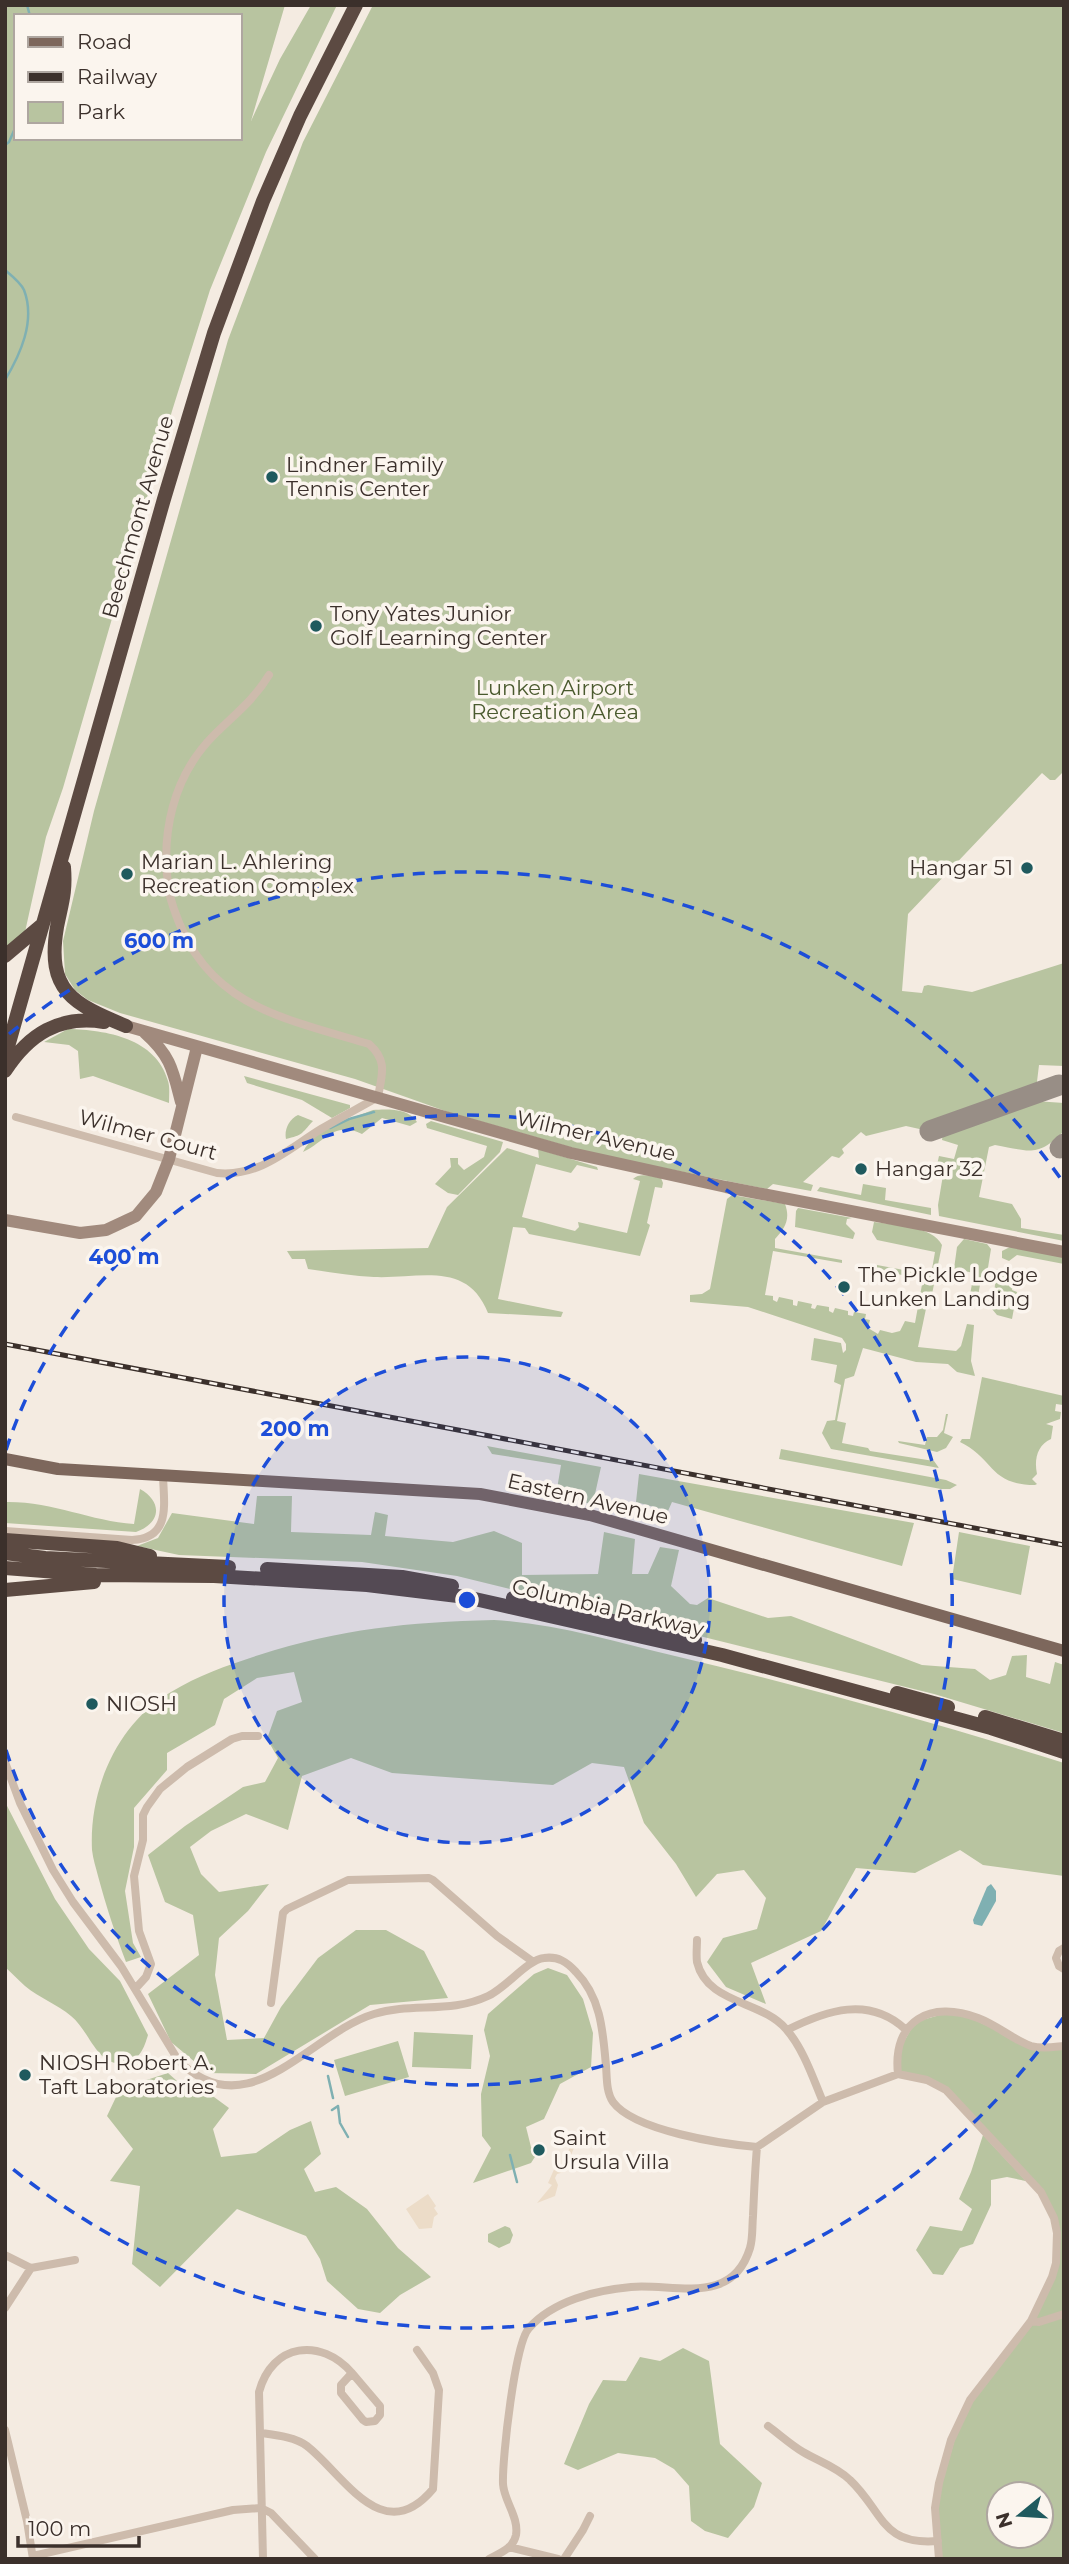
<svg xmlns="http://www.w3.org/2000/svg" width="1069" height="2564" font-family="Montserrat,sans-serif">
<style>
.green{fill:#b8c4a0;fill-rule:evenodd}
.plaza{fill:#ecdcc8}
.water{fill:#7fb0b2}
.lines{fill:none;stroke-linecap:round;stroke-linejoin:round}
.stream{stroke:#7fb0b2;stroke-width:2.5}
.taxiway{stroke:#988e86;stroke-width:21}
.street{stroke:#cdbbac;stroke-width:8}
.secondary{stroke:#a18a7d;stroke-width:12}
.primary{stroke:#7d675c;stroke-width:12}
.highway{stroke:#5c4a42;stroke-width:14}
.rail-casing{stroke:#3b302b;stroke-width:5}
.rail{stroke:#fbf5ee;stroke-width:2.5;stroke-dasharray:8;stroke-linecap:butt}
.ring{fill:none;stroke:#1d4ed8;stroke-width:3.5;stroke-dasharray:12 9}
.poi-dot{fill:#1f5a5e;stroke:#fbf5ee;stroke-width:2.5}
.labels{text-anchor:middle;stroke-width:7;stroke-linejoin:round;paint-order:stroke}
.poi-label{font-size:21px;fill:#3b302b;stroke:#fbf5ee;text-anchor:start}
.street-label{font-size:21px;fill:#3b302b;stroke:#fbf5ee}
.park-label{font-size:21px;fill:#4a5a2e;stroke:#fbf5ee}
.centre{fill:#1d4ed8;stroke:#fbf5ee;stroke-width:3.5}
.ring-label{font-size:21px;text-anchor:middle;font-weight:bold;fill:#1d4ed8;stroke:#fbf5ee;stroke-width:7;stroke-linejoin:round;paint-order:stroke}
</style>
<rect width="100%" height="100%" fill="#f4ebe1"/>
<path class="green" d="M5,5H285L251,121L280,59L311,5H337L266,152L210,290L172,411L63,788L46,837L23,941L5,956ZM16,16H240V138H16Z
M373,5H1064V771L1055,780H1050L1042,773L908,914L902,991L922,993L924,986L928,985L972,992L1064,963V1066L1039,1065L1036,1090L924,1130L906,1126L866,1136L861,1132L842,1149L844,1153L839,1158L832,1156L803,1182L813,1185L811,1191L773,1184L767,1189L591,1153L451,1113L355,1079L120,1013L88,1000L75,990L65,974L63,941L94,811L228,340L303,142Z
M68,1029C106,1030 156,1038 168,1081C170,1087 169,1096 169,1103L93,1076L80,1079L78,1051L69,1045L44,1042Z
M244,1076L350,1105V1108L332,1118L302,1100L247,1083Z
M1035,1101L1064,1103V1131C1037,1158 1030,1151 995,1145L989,1147L979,1197L1012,1204L1021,1219V1228L1064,1235V1241L939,1216L938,1205L943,1175L937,1165L939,1156L954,1159L958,1145L942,1140L943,1133Z
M373,1110C387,1109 409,1108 417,1122L410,1126L382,1118L362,1134C334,1120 324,1143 303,1152C314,1129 350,1117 375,1113V1111L349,1119Z
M298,1115L313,1121C301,1134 303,1135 286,1139C284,1130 289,1119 298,1115Z
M431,1121L503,1142L500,1152L458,1195L448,1193L435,1184L451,1167L450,1158H458V1164L464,1170L484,1157L487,1146L427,1128L426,1124Z
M507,1148L539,1158L538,1149L597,1167L598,1170L577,1165L571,1173L536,1164L522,1217L575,1231L579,1227L578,1222L627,1233L640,1181L633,1179C640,1172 652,1177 661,1178L663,1183L662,1188L655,1187L647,1223L650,1225L640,1256L529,1234L525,1228L513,1227L498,1299L563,1312L561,1317L488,1313C467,1260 419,1279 374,1277C352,1276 330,1272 308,1269L305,1259H292L287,1251L428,1248L447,1207Z
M863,1184L886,1188L885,1200L931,1208V1215L817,1191L820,1187L861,1195Z
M732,1195L785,1204C791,1220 784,1229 775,1239V1248L842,1260V1263L773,1251L765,1295L773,1296V1300L777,1302L779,1297L793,1300V1305L797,1306L798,1301L812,1304L811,1308L815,1309L817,1305L829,1307V1311L833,1313L835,1308L848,1311V1315L853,1316L854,1312L866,1314L865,1319L870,1320L868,1328L878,1334L880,1330L892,1333L900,1331L905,1321L915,1323L923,1279L876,1270L877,1265L931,1275L935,1252L877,1240L872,1232L874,1222C893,1225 933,1226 942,1245L930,1304H927L918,1347L956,1351L961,1346L967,1324L974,1325L971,1361L975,1376L957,1372L948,1364L916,1362L863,1348L854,1376L845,1379L837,1421L846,1423L842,1443L868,1448L870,1451L934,1461L939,1468L831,1449L822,1433L827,1421L835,1420L841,1385L834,1382L837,1365L811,1360L814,1338L841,1343L843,1353L846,1350V1344L842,1338L748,1307L690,1302V1295L702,1294L710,1289L727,1199Z
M798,1208L852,1218L847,1219L846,1224L855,1233L853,1239L795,1227L796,1211Z
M964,1239L987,1244L991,1249L986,1280L981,1279L977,1302L969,1300L974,1273L954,1269L957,1247Z
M1010,1247L1064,1257V1264L1017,1255L1009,1261L1002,1258V1251Z
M997,1269L1000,1270L999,1275L1016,1279L1017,1273L1020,1274L1018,1282L1014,1281L1012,1290L1017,1292L1012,1319L997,1315L992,1309Z
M982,1377L1064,1396L1063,1405L1056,1404L1055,1411L1061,1412L1060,1419L1046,1424L1053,1426L1051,1439C1037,1445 1034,1460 1037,1474L1032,1479L1037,1484L1035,1485C989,1485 994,1458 960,1442L962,1439H970Z
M946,1414H948L944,1433L953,1437L946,1448L937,1452L899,1443L898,1441L925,1445L927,1437H937L943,1430Z
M487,1446L601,1467L595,1494L608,1504L606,1508L556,1495L561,1465L492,1454Z
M781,1449L946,1480L957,1485L950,1489H941L779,1459Z
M639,1474L914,1523L902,1566L672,1502L668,1511L636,1502Z
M140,1489C163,1502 161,1523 136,1532L5,1523V1502C52,1501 90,1521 134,1524Z
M257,1496H292L291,1532L371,1535L375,1512L388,1515L385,1536L453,1542L494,1531L522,1543V1575L598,1574L604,1532L635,1539L632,1574H648L660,1547L679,1550L671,1586L690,1604L697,1605L708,1598L768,1618L791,1616L922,1665L975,1669L990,1680L1006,1675L1012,1656L1027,1655L1026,1677L1050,1684L1055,1662L1064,1665V1733L934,1694L457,1576L362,1562L179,1555L137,1546L158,1538L172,1513L254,1524Z
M959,1532L1030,1546L1021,1595L952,1579Z
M494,1620C555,1623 615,1642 675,1656C806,1687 936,1723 1064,1763V1876L983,1865L960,1850L915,1873L856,1868L821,1931L751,1963L766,2004L726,1987L707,1962L723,1938L757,1929L766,1898L744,1870L717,1874L696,1897L676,1864L644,1823L624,1767L592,1763L553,1785L392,1773L351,1758L302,1776L288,1830L246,1814L211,1831L190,1847L201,1874L219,1892L269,1884L248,1911L219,1938L215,1975L227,2040L264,2038L281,2007L318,1958L356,1930H386L424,1951L448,1998L370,2005L256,2074L208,2073L171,2042L148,1994L199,1955L193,1915L165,1902L148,1855L185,1826L243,1787L265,1782L278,1758L267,1739L277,1711L302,1702L294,1672L257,1678L224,1699L215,1725L167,1753V1770L134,1808V1847L125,1891L133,1943L141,1957L126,1962C115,1933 106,1906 98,1876C96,1868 93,1859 92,1850C89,1789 117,1724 171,1692C199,1675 228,1665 259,1655C341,1629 408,1622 494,1620Z
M5,1802L55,1899L89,1949L120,1981L148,2035C144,2048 140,2060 125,2063C97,2068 90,2031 71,2016C57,2004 39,1998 25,1986C18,1980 12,1973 5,1967Z
M548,1968L567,1975L583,1999L593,2033L591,2067L560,2084L544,2119L526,2127L531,2147L542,2146L531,2163L473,2183L491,2148L482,2136L481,2094L490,2056L484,2030L488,2014L534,1974Z
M954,2011L1035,2047L1064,2046V2559H939L935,2508L962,2414L1031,2321L1052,2277L1057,2233L1048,2204L946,2090L898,2074L897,2054L915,2022ZM999,2494H1041V2536H999Z
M414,2032L473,2035L471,2069L412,2067Z
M398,2041L409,2077L345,2096L334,2060Z
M168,2073L186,2089L214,2097L229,2108L213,2129L221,2157L256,2153L290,2130L311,2121L321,2154L304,2169L315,2192L336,2187L367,2209L398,2248L431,2277L400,2295L380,2313L358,2309L327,2281L320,2259L306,2236L237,2209L160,2287L132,2264L140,2186L110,2181L133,2149L107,2116L117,2095L128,2086Z
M983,2135L1026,2181L1007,2177L991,2180V2205L973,2244L960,2248L943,2275L933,2274L916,2250L930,2226L962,2231L972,2209L959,2199L971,2172Z
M505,2226L510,2228L513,2235L510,2243L499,2248L488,2242V2234Z
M683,2348L709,2361L720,2444L762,2483L754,2507L728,2538L705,2531L691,2521L689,2486L674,2469L655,2458L618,2453L578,2470L564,2464L589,2404L603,2380L626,2381L640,2357L660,2361Z"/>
<path class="plaza" d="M578,2128L581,2131L564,2172L557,2174L555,2178L558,2185L555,2196L537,2203L552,2185L548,2183L556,2165L562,2166Z
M428,2194L436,2206L434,2208L438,2214L434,2217L432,2228L419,2229L406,2209Z"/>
<path class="water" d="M991,1884L996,1891V1901L982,1926L974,1924L973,1920L987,1887Z"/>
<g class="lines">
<path class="stream" d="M27,5L30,16
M5,145L9,142L16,126
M5,270C11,275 21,283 24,290C36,321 20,355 5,380
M330,1128L349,1119L374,1112
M328,2076L333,2098
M338,2106L340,2123L348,2137
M332,2110L338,2106
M510,2155L517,2182"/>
<path class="taxiway" d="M930,1131L1059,1085
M1060,1148L1064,1144"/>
<path class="street" d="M169,891C160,834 173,776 214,735C235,714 254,700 269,675
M16,1117L217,1173C260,1177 287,1150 321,1129C339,1118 359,1108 378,1097C382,1074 388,1061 369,1044C271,1015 197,1003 168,889
M5,1531L132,1540C171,1538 164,1505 163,1476
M5,1762L20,1803L53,1870L73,1902L121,1966L178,2060C248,2131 310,2033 374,2014C412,2002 450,2014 488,1996C507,1987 527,1960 544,1958C558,1956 567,1962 576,1972C601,1997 603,2032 606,2066C607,2077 606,2092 613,2102C634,2131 723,2144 757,2147L823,2102L898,2074L927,2080L946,2090L1041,2192L1054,2218L1057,2233L1056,2263L1052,2277L1031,2321L970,2400L951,2440L939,2483L935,2508L939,2559
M697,1940C697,1947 696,1955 697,1962C707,2004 761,2000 786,2029C803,2048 813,2078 823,2102
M1064,1948L1059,1951L1056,1958L1059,1966L1064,1969
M135,1989L146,1977L151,1964L139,1931L134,1876L143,1840V1815L147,1807L160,1789L187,1767L232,1739L242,1736H258
M271,2003L283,1913L287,1909L348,1880L429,1878L433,1880L497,1936L532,1961
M787,2030C827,2010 869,1996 905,2029
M898,2074C892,2020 931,2000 978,2018C997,2025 1012,2039 1031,2046C1042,2049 1053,2047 1064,2046
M5,2255L31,2268L75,2260
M5,2308L31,2268
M1031,2321L1039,2322L1064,2314
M352,2373L380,2406V2415L375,2421L366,2422L363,2420L341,2393V2385Z
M768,2426C779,2434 791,2445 803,2452C818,2461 837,2467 850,2480C883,2511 881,2546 938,2541
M5,2430L27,2521L33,2559
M261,2433C275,2435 295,2437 307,2446C344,2475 383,2549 433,2489L439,2390L433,2373L417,2350
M509,2547L558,2559
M33,2556L233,2510L261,2508L271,2513L315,2559
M263,2559L259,2392C272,2343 321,2337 352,2373
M489,2559C500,2553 513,2549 516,2535C519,2517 504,2501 503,2484C502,2459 515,2343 529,2328C553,2301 596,2290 631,2287C674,2283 732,2307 750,2248C753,2238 752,2227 753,2216C754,2193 755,2170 757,2147
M564,2559L583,2530L590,2516"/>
<path class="secondary" d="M126,1026L571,1153L726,1187L1064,1252
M145,1033C171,1056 173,1071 181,1102
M5,1220L80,1233L106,1230L136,1216L156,1192L169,1159L197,1047"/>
<path class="primary" d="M5,1459L58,1469L480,1494L590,1515L1064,1651"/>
<path class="highway" d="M64,867C66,893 62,902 57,927C46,991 73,1004 126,1026
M5,956L43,924
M5,1057L164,499L214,333L263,201L300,116L356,5
M5,1071C29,1034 59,1015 104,1022
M5,1540L117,1548L150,1556
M5,1553L45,1558L229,1567
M5,1568L96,1575L214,1576L367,1585L466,1597L722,1655L991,1728L1064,1752
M267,1569L402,1577L452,1586
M5,1590L94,1582
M513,1598L695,1640
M897,1693L948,1707
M985,1717L1064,1741"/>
<g class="rail-casing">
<path id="rail" d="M5,1344L1064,1545"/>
</g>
<use href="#rail" class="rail"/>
</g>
<circle cx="467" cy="1600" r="243" fill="#1d4ed8" fill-opacity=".12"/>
<g class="ring">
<circle cx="467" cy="1600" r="243"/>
<path d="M6 1450A485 485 0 1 1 6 1750"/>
<path d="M1063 2018A728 728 0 0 1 9 2166M9 1034A728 728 0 0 1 1063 1182"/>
</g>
<g class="poi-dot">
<circle cx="272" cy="477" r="7"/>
<circle cx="316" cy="626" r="7"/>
<circle cx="1027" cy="868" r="7"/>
<circle cx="127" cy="874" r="7"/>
<circle cx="861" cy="1169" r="7"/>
<circle cx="844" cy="1287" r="7"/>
<circle cx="92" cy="1704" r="7"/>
<circle cx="25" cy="2075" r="7"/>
<circle cx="539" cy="2150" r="7"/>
</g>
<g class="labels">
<g class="poi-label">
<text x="286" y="472">Lindner Family<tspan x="286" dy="24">Tennis Center</tspan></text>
<text x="330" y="621">Tony Yates Junior<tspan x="330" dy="24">Golf Learning Center</tspan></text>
<text x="141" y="869">Marian L. Ahlering<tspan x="141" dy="24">Recreation Complex</tspan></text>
<text x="1013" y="875" text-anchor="end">Hangar 51</text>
<text x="875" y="1176">Hangar 32</text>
<text x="858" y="1282">The Pickle Lodge<tspan x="858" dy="24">Lunken Landing</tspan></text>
<text x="106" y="1711">NIOSH</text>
<text x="39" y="2070">NIOSH Robert A.<tspan x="39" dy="24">Taft Laboratories</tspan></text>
<text x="553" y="2145">Saint<tspan x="553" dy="24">Ursula Villa</tspan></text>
</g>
<g class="street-label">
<text transform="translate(138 517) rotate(-74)" y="7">Beechmont Avenue</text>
<text transform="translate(148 1135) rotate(15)" y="7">Wilmer Court</text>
<text transform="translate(596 1136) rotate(13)" y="7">Wilmer Avenue</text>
<text transform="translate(588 1499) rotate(13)" y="7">Eastern Avenue</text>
<text transform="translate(608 1608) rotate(13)" y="7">Columbia Parkway</text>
</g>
<g class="park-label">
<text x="555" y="695">Lunken Airport<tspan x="555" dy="24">Recreation Area</tspan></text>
</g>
</g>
<circle cx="467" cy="1600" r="10" class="centre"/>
<g class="ring-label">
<text x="159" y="948">600 m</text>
<text x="124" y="1264">400 m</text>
<text x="295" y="1436">200 m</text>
</g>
<rect width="1069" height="2564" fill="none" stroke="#3b302b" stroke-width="14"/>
<rect x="14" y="14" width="228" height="126" fill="#fbf5ee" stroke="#aea6a0" stroke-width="2"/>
<rect x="28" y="37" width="35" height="10" fill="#7d675c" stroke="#aea6a0" stroke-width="2"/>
<text x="77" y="49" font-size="21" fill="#3b302b">Road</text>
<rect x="28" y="72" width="35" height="10" fill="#3b302b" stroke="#aea6a0" stroke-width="2"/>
<text x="77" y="84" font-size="21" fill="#3b302b">Railway</text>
<rect x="28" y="102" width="35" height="21" fill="#b8c4a0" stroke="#aea6a0" stroke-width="2"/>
<text x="77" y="119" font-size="21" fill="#3b302b">Park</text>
<g transform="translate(1020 2515) rotate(252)"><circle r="33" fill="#fbf5ee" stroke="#aea6a0" stroke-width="2"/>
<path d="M0-5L12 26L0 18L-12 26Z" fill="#1f5a5e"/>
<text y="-10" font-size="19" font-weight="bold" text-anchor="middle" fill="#3b302b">N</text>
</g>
<path d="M18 2536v10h121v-10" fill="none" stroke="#3b302b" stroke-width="3.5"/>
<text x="28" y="2536" font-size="21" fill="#3b302b" stroke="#fbf5ee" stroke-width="5" paint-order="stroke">100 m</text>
</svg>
